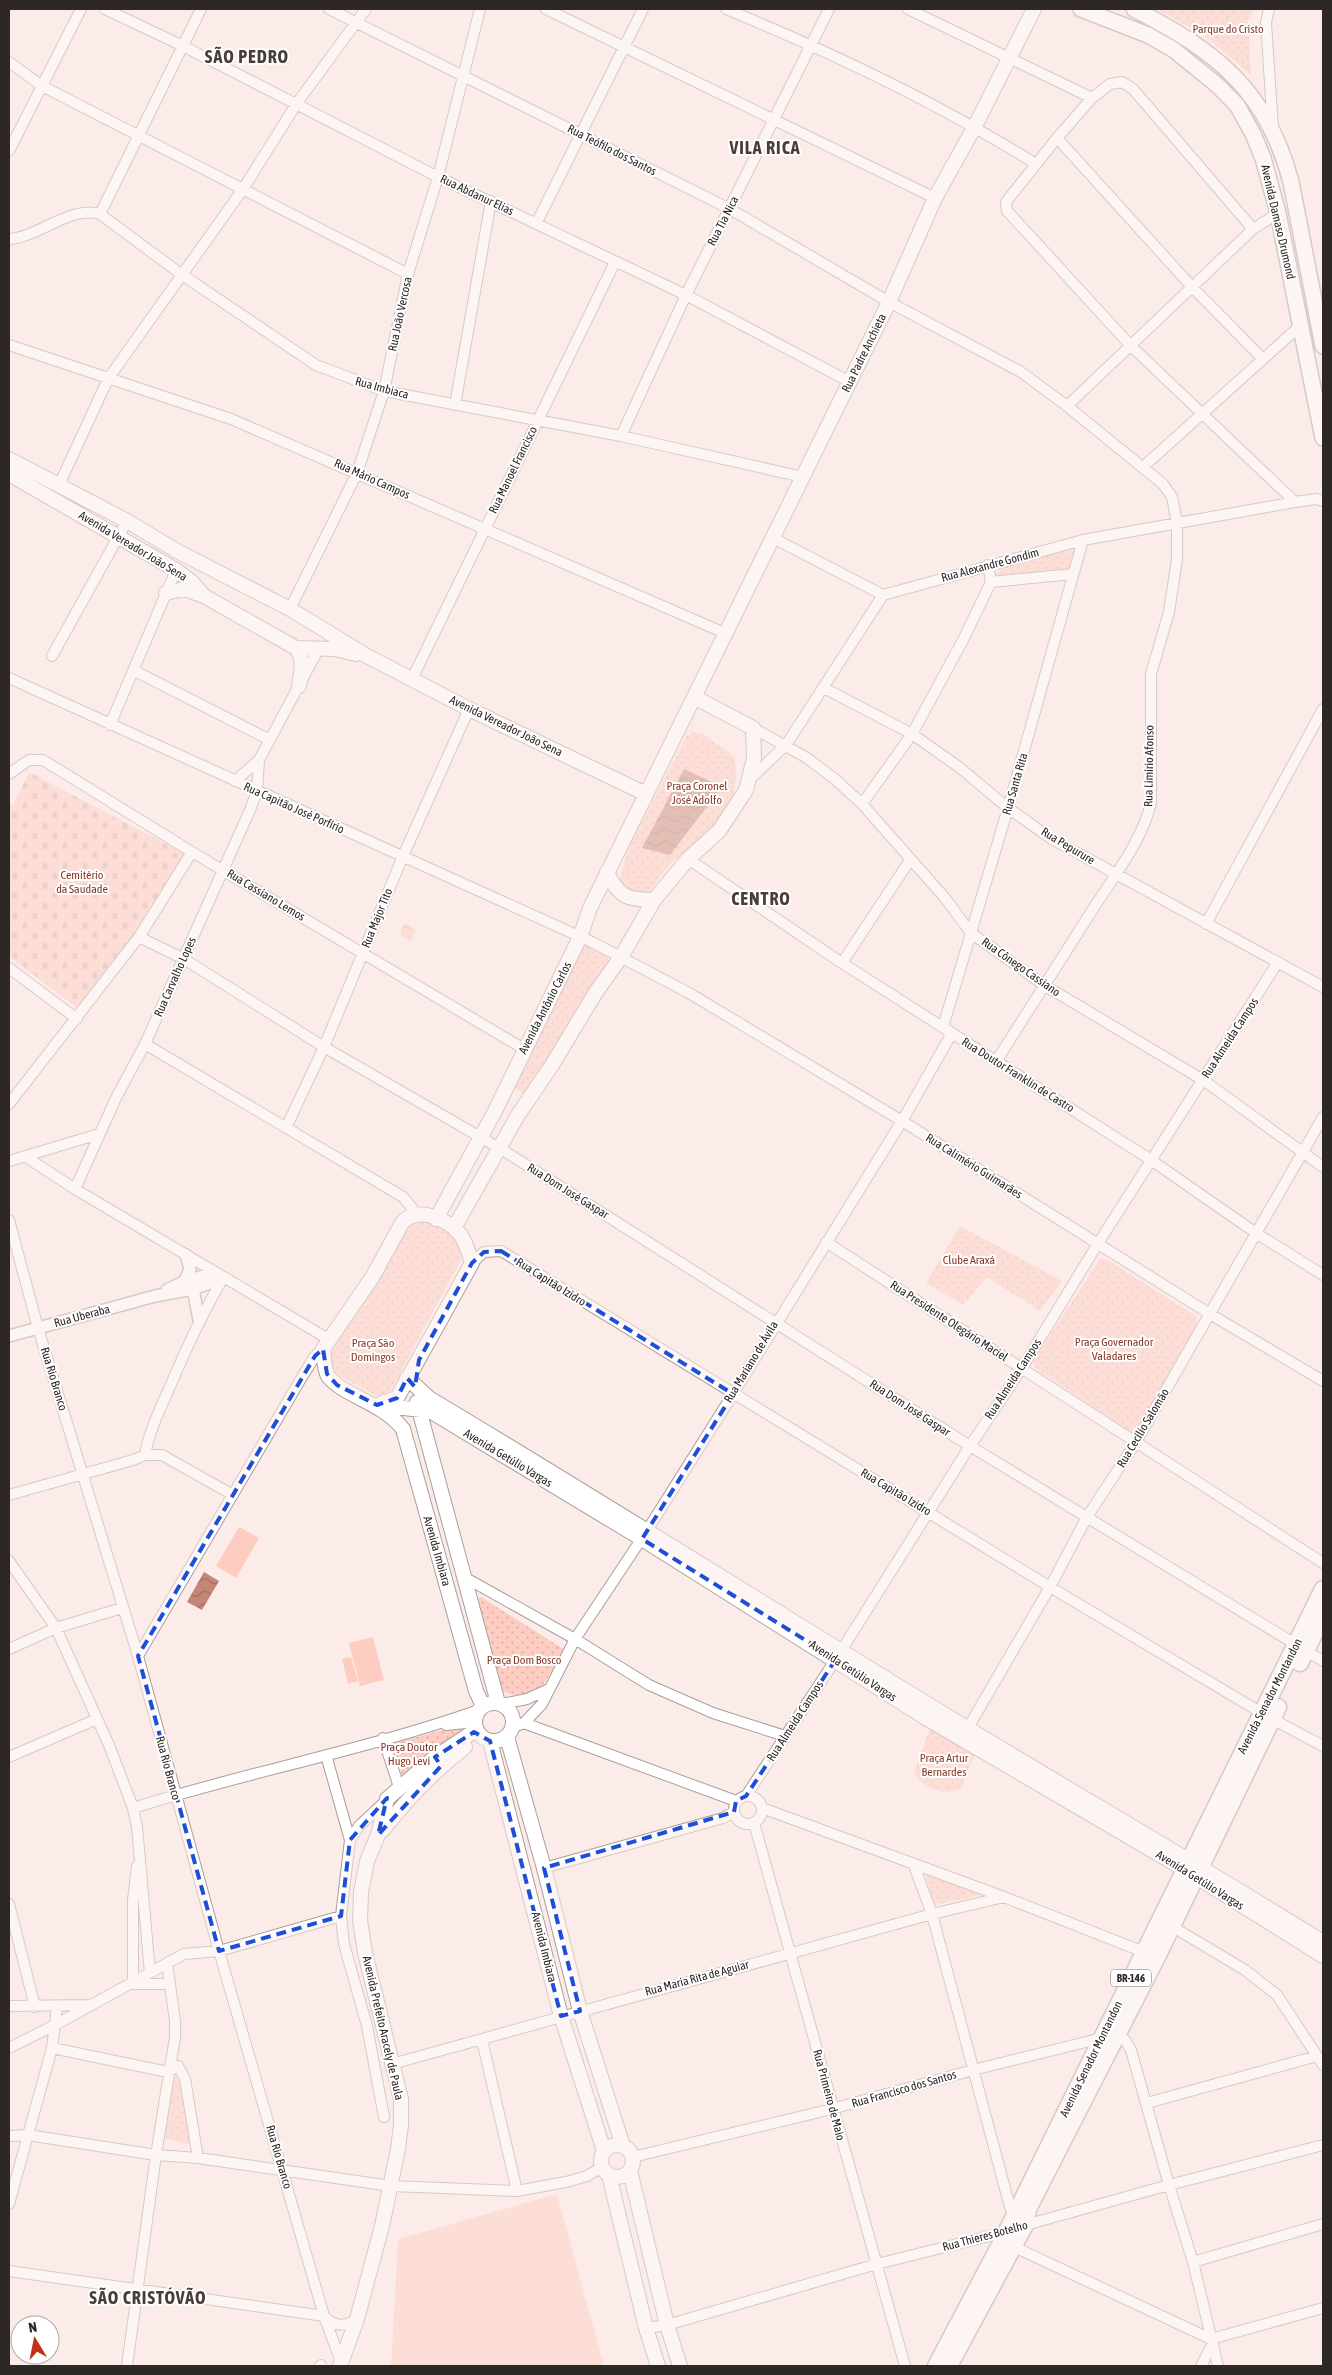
<svg xmlns="http://www.w3.org/2000/svg" width="1332" height="2375" font-family="'Asap Condensed',sans-serif">
<style>
.green{fill:#fecdc1}
.forest{fill:url(#forest-crowns)}
.cemetery{fill:url(#cemetery-stones)}
.park{fill:url(#park-dots)}
.water{fill:url(#water-waves)}
.lines{fill:none;stroke-linecap:round;stroke-linejoin:round}
.minor-casing{stroke:#ab9e9a;stroke-width:12}
.tertiary-casing{stroke:#ab9e9a;stroke-width:14}
.secondary-casing{stroke:#ab9e9a;stroke-width:16}
.primary-casing{stroke:#ab9e9a;stroke-width:18}
.trunk-casing{stroke:#ab9e9a;stroke-width:19}
.minor{stroke:#fff;stroke-width:10}
.tertiary{stroke:#fff;stroke-width:11}
.secondary{stroke:#fff;stroke-width:14}
.primary{stroke:#fff;stroke-width:15}
.trunk{stroke:#fff;stroke-width:16}
.marked{fill:none;stroke:#1d4ed8;stroke-width:4;stroke-dasharray:10 6;stroke-linejoin:round}
.labels{text-anchor:middle;stroke-width:4;stroke-linejoin:round;paint-order:stroke}
.shield{fill:#fff;stroke:#6c6867;stroke-width:1}
.shield-label{font-size:11px;font-weight:bold;fill:#2d2726}
.park-label{font-size:12px;fill:#873929;stroke:#fff}
.street-label{font-size:12px;fill:#2d2726;stroke:#fff}
.district-label{font-size:18px;font-weight:bold;letter-spacing:1px;fill:#493d3b;stroke:#fff}
</style>
<defs>
<pattern id="forest-crowns" width="20" height="18" patternUnits="userSpaceOnUse" patternTransform="scale(1.25)"><rect width="20" height="18" fill="#fecdc1"/><path d="M2 6a3 3 0 1 1 6 0M12 15a3 3 0 1 1 6 0" fill="none" stroke="#dab0a6"/></pattern>
<pattern id="cemetery-stones" width="16" height="16" patternUnits="userSpaceOnUse" patternTransform="scale(1.25)"><rect width="16" height="16" fill="#fecdc1"/><path d="M2 7V4a2 2 0 0 1 4 0v3zM10 15v-3a2 2 0 0 1 4 0v3z" fill="#dab0a6"/></pattern>
<pattern id="park-dots" width="8" height="8" patternUnits="userSpaceOnUse" patternTransform="scale(1.25)"><rect width="8" height="8" fill="#fecdc1"/><path d="M2 2h.1M6 6h.1" fill="none" stroke="#dab0a6" stroke-width="1.8" stroke-linecap="round"/></pattern>
<pattern id="water-waves" width="16" height="10" patternUnits="userSpaceOnUse" patternTransform="scale(1.25)"><rect width="16" height="10" fill="#c48677"/><path d="M0 5q4-4 8 0t8 0" fill="none" stroke="#a06e61"/></pattern>
</defs>
<rect width="100%" height="100%" fill="#fbece9"/>
<path class="green" d="M239,1527L259,1538L236,1578L216,1566Z
M373,1637L384,1680L360,1686L349,1643Z
M351,1657L358,1681L348,1684L342,1659Z
M557,2194L604,2366H391L398,2239Z"/>
<path class="forest" d="M404,923L416,930L411,942L400,935Z"/>
<path class="cemetery" d="M28,774H33L185,854L136,933L77,1008L9,956V803L13,806Z"/>
<path class="park" d="M1156,9H1253L1248,21L1251,75L1204,35Z
M1074,550L1069,570L1001,578L995,576L1003,566Z
M693,732L703,734L734,756C741,787 730,814 707,836C697,846 683,852 673,862C662,870 655,885 647,896L639,898L618,884L628,849L686,737Z
M586,944L604,951L609,961L526,1095L510,1086L578,945Z
M421,1218L458,1238L463,1256L388,1396L381,1399L333,1372L328,1358L405,1227Z
M960,1226L1062,1281L1040,1311L987,1277L963,1305L926,1283Z
M1100,1259H1106L1196,1316L1198,1325L1136,1431L1131,1432L1034,1367L1033,1361Z
M481,1597L565,1650L540,1690L518,1696L501,1691L475,1600Z
M931,1726L976,1751L961,1788C946,1797 921,1788 914,1772Z
M446,1729H465L403,1777L392,1744Z
M925,1873L982,1895L934,1905Z
M176,2077L180,2084L192,2145L163,2138L172,2078Z"/>
<path class="water" d="M684,769L722,787L670,855L642,848Z
M204,1572L219,1581L202,1610L187,1602Z"/>
<g class="lines">
<g class="minor-casing">
<path id="minor" d="M105,9L183,46L438,177L686,295L850,382
M329,9L730,209L889,302L1021,372L1067,406L1163,484L1172,497L1177,523V559L1169,612L1151,674V803C1142,841 1114,876 1093,909C1061,959 1029,1010 997,1060
M546,9L935,198
M726,9C833,53 938,103 1036,164
M908,9L1092,98
M1269,9L1266,23L1273,128
M9,62L42,86L408,274
M1057,138L1193,288L1262,358
M9,151L81,9
M100,214L201,9
M537,222L643,9
M1253,229L1133,89L1122,82L1110,84L1092,98L1057,138L1006,202L1007,211L1010,214L1130,345L1295,502
M9,239C39,237 71,205 100,214L181,274L316,365L384,391L621,436L803,477
M9,345L231,419L727,634
M455,405L491,201
M1067,406L1253,229L1278,213
M621,436L686,295L829,9
M1143,467L1301,325
M59,485L108,379L243,189L297,103L366,9
M773,538L883,595
M991,582L1073,574
M290,609L357,473L384,391L408,274L438,177L480,9
M52,656L127,521
M135,671L270,740
M9,678L592,942L689,993L902,1121L1210,1314L1323,1381
M412,679L615,262
M824,688L912,734L959,767L1008,808L1052,839L1323,987
M110,725L176,570
M753,728L807,758L836,780L862,804L945,898L971,933L1044,985L1203,1080L1323,1167
M9,774L29,760H43L192,852L524,1049
M750,779L786,745L883,595L1083,540L1295,502L1316,499L1323,501
M235,781L259,760L318,650
M862,804L912,734L963,640L991,582L988,565
M688,859L842,963L1151,1160L1256,1233L1323,1275
M1206,924L1323,709
M139,937L184,959L324,1047L501,1149L970,1446L1323,1661
M842,963L910,860
M9,968L77,1019
M943,1027L1008,808L1083,540
M145,1044L403,1197L412,1208L414,1215
M9,1104L139,937L192,852
M286,1128L324,1047L403,856L469,709
M26,1157L75,1189L330,1340
M9,1161L99,1134
M75,1189L116,1098L145,1044L250,810L257,791L259,760
M9,1220L38,1328L138,1656L219,1951L324,2316L341,2362
M826,1242L1323,1563
M472,1263L484,1252L501,1251L1050,1587L1272,1719L1323,1746
M145,1455C149,1432 159,1411 169,1389C185,1351 202,1314 223,1278
M9,1495L133,1460L145,1455H162L233,1495
M9,1561L56,1628L109,1745L133,1808L137,1827L150,1973
M464,1577L575,1639L649,1685L713,1713L785,1736
M9,1649L56,1628L122,1608
M138,1656L302,1377L315,1356L323,1349
M502,1704L527,1699L549,1689
M524,1723L736,1801
M446,1725L475,1722
M513,1727L524,1723L542,1704L575,1639L648,1529L733,1394L902,1121L952,1033
M965,1733L1050,1587L1087,1517L1136,1442L1323,1117
M383,1738L399,1787
M326,1755L350,1840
M9,1757L97,1719
M734 1810a14 14 0 1 1 28 0a14 14 0 1 1-28 0Z
M746,1796L836,1659L970,1446L1022,1368L1097,1245L1278,962
M133,1808C247,1772 366,1750 479,1710
M762,1808L1004,1897L1149,1954
M754,1823L905,2366
M913,1863L932,1914L1007,2196L1013,2216L1016,2215
M137,1866L133,1900V1984H170
M544,1868L723,1818L734,1812
M9,1904L35,2007
M1168,1924L1245,1970L1277,1995L1323,2065
M9,2006L90,2005
M482,2040L517,2191
M9,2048L55,2025L184,1954L219,1951L341,1916
M52,2048L168,2072L178,2066L185,2079L198,2158
M392,2064L932,1914L1004,1897
M1147,2103L1317,2056
M384,2117L367,2026L344,1944L341,1916L350,1840L359,1826L387,1800
M9,2136L28,2135L156,2155L198,2158L391,2186L517,2191L566,2182L587,2176L602,2167
M633,2157L832,2109L973,2070L1102,2038L1121,2037L1125,2040L1131,2050L1169,2185L1193,2262L1218,2366
M9,2204L52,2048L57,2007
M1022,2226L1169,2185L1323,2145
M1010,2245L1211,2339
M1193,2262L1323,2224
M9,2271L324,2316
M325,2317C335,2327 345,2327 357,2319
M646,2328L667,2325L877,2264L1009,2231
M1211,2339L1323,2308
M127,2366L156,2155L175,2037V2021L167,1963
M320,2366L321,2365
M1201,2366L1212,2345"/>
</g>
<g class="tertiary-casing">
<path id="tertiary" d="M185,1281L190,1269L186,1255
M193,1289L199,1320
M167,1290L185,1281L215,1273
M9,1336L155,1296L193,1289L223,1278"/>
</g>
<g class="secondary-casing">
<path id="secondary" d="M9,459L127,521L177,551L290,609L367,656L469,709L646,794
M9,474L176,570L192,582L204,596L296,648L335,649L356,654
M166,593L184,589L204,596
M296,648C305,660 301,671 299,686
M607,872C618,897 628,900 654,900
M436,1219L495,1111L580,937L590,908L889,302L935,198L975,126L1034,9
M454,1228L518,1115L552,1065L596,992L621,957L654,900L688,859L719,831L746,790L754,758L753,728L694,697
M407,1378L429,1398C610,1506 787,1619 967,1728C1086,1800 1206,1869 1323,1942
M417,1402L498,1703
M382,1403L397,1398L472,1263C469,1254 466,1241 460,1234C447,1219 417,1205 402,1223L373,1276L323,1349C324,1357 324,1369 328,1376C343,1396 382,1402 403,1429L476,1691L483,1706
M377,1405L430,1411L642,1539L926,1718L1184,1869L1323,1956
M475 1722a19 19 0 1 1 38 0a19 19 0 1 1-38 0Z
M507,1737L544,1868L580,2011L623,2146
M490,1741L561,2016L604,2151
M382,1831C407,1799 433,1772 465,1747
M601 2161a16 16 0 1 1 32 0a16 16 0 1 1-32 0Z
M630,2171L667,2325L680,2366
M609,2175L646,2328L658,2366
M340,2366L357,2319L382,2226L398,2149L401,2125V2099L365,1953L360,1920L361,1892L367,1861L378,1835L387,1799L435,1757L476,1730"/>
</g>
<g class="primary-casing">
<path id="primary" d="M1081,9L1148,35L1174,50L1216,84L1237,105L1253,134L1263,158L1278,213L1323,438
M1134,9C1216,51 1267,90 1291,182L1323,346"/>
</g>
<g class="trunk-casing">
<path id="trunk" d="M1300,1663L1323,1616
M936,2366L1002,2241L1323,1589
M949,2366L1025,2225L1028,2209L1157,1957L1278,1707"/>
</g>
<use href="#minor" class="minor"/>
<use href="#tertiary" class="tertiary"/>
<use href="#secondary" class="secondary"/>
<use href="#primary" class="primary"/>
<use href="#trunk" class="trunk"/>
</g>
<path d="M0 0H1332V2375H0ZM501,1251L733,1394L642,1539L836,1659L746,1796L736,1801L734,1812L544,1868L580,2011L561,2016L490,1741L474,1732L435,1757L441,1766L378,1835L387,1798L350,1840L341,1916L219,1951L138,1656L315,1356L323,1349L327,1374L337,1385L377,1405L397,1398L407,1378L415,1387L419,1360L472,1263L484,1252Z" fill="#fbece9" fill-opacity=".55" fill-rule="evenodd"/>
<path class="marked" d="M501,1251L733,1394L642,1539L836,1659L746,1796L736,1801L734,1812L544,1868L580,2011L561,2016L490,1741L474,1732L435,1757L441,1766L378,1835L387,1798L350,1840L341,1916L219,1951L138,1656L315,1356L323,1349L327,1374L337,1385L377,1405L397,1398L407,1378L415,1387L419,1360L472,1263L484,1252Z"/>
<g class="labels">
<rect class="shield" x="1111" y="1969.5" width="40" height="17" rx="4"/>
<g class="shield-label">
<text x="1131" y="1982">BR-146</text>
</g>
<g class="park-label">
<text x="1228" y="33">Parque do Cristo</text>
<text x="697" y="790">Praça Coronel<tspan x="697" dy="14">José Adolfo</tspan></text>
<text x="82" y="879">Cemitério<tspan x="82" dy="14">da Saudade</tspan></text>
<text x="969" y="1264">Clube Araxá</text>
<text x="1114" y="1346">Praça Governador<tspan x="1114" dy="14">Valadares</tspan></text>
<text x="373" y="1347">Praça São<tspan x="373" dy="14">Domingos</tspan></text>
<text x="524" y="1664">Praça Dom Bosco</text>
<text x="409" y="1751">Praça Doutor<tspan x="409" dy="14">Hugo Levi</tspan></text>
<text x="944" y="1762">Praça Artur<tspan x="944" dy="14">Bernardes</tspan></text>
</g>
<g class="street-label">
<text transform="translate(612 150) rotate(27)" y="4">Rua Teófilo dos Santos</text>
<text transform="translate(477 195) rotate(25)" y="4">Rua Abdanur Elias</text>
<text transform="translate(723 221) rotate(-63)" y="4">Rua Tia Nica</text>
<text transform="translate(1278 222) rotate(77)" y="4">Avenida Damaso Drumond</text>
<text transform="translate(400 314) rotate(-78)" y="4">Rua João Vercosa</text>
<text transform="translate(864 353) rotate(-64)" y="4">Rua Padre Anchieta</text>
<text transform="translate(382 388) rotate(15)" y="4">Rua Imbiaca</text>
<text transform="translate(513 470) rotate(-64)" y="4">Rua Manoel Francisco</text>
<text transform="translate(372 479) rotate(24)" y="4">Rua Mário Campos</text>
<text transform="translate(133 546) rotate(31)" y="4">Avenida Vereador João Sena</text>
<text transform="translate(990 565) rotate(-15)" y="4">Rua Alexandre Gondim</text>
<text transform="translate(506 726) rotate(26)" y="4">Avenida Vereador João Sena</text>
<text transform="translate(1149 766) rotate(-89)" y="4">Rua Limírio Afonso</text>
<text transform="translate(1015 784) rotate(-74)" y="4">Rua Santa Rita</text>
<text transform="translate(294 808) rotate(24)" y="4">Rua Capitão José Porfírio</text>
<text transform="translate(1068 846) rotate(31)" y="4">Rua Pepurure</text>
<text transform="translate(266 895) rotate(31)" y="4">Rua Cassiano Lemos</text>
<text transform="translate(377 918) rotate(-68)" y="4">Rua Major Tito</text>
<text transform="translate(1021 967) rotate(35)" y="4">Rua Cônego Cassiano</text>
<text transform="translate(175 977) rotate(-66)" y="4">Rua Carvalho Lopes</text>
<text transform="translate(545 1008) rotate(-63)" y="4">Avenida Antônio Carlos</text>
<text transform="translate(1230 1038) rotate(-57)" y="4">Rua Almeida Campos</text>
<text transform="translate(1018 1075) rotate(32)" y="4">Rua Doutor Franklin de Castro</text>
<text transform="translate(974 1166) rotate(32)" y="4">Rua Calimério Guimarães</text>
<text transform="translate(568 1191) rotate(32)" y="4">Rua Dom José Gaspar</text>
<text transform="translate(551 1282) rotate(32)" y="4">Rua Capitão Izidro</text>
<text transform="translate(82 1316) rotate(-15)" y="4">Rua Uberaba</text>
<text transform="translate(949 1321) rotate(33)" y="4">Rua Presidente Olegário Maciel</text>
<text transform="translate(751 1362) rotate(-59)" y="4">Rua Mariano de Ávila</text>
<text transform="translate(54 1379) rotate(73)" y="4">Rua Rio Branco</text>
<text transform="translate(1013 1379) rotate(-57)" y="4">Rua Almeida Campos</text>
<text transform="translate(910 1408) rotate(33)" y="4">Rua Dom José Gaspar</text>
<text transform="translate(1143 1428) rotate(-59)" y="4">Rua Cecílio Salomão</text>
<text transform="translate(508 1458) rotate(31)" y="4">Avenida Getúlio Vargas</text>
<text transform="translate(896 1492) rotate(31)" y="4">Rua Capitão Izidro</text>
<text transform="translate(437 1551) rotate(74)" y="4">Avenida Imbiara</text>
<text transform="translate(853 1671) rotate(33)" y="4">Avenida Getúlio Vargas</text>
<text transform="translate(1270 1696) rotate(-63)" y="4">Avenida Senador Montandon</text>
<text transform="translate(795 1721) rotate(-57)" y="4">Rua Almeida Campos</text>
<text transform="translate(168 1768) rotate(75)" y="4">Rua Rio Branco</text>
<text transform="translate(1200 1880) rotate(32)" y="4">Avenida Getúlio Vargas</text>
<text transform="translate(544 1947) rotate(76)" y="4">Avenida Imbiara</text>
<text transform="translate(697 1978) rotate(-15)" y="4">Rua Maria Rita de Aguiar</text>
<text transform="translate(383 2028) rotate(77)" y="4">Avenida Prefeito Aracely de Paula</text>
<text transform="translate(1091 2059) rotate(-64)" y="4">Avenida Senador Montandon</text>
<text transform="translate(904 2089) rotate(-16)" y="4">Rua Francisco dos Santos</text>
<text transform="translate(829 2095) rotate(75)" y="4">Rua Primeiro de Maio</text>
<text transform="translate(279 2157) rotate(74)" y="4">Rua Rio Branco</text>
<text transform="translate(985 2236) rotate(-15)" y="4">Rua Thieres Botelho</text>
</g>
<g class="district-label">
<text x="247" y="63">SÃO PEDRO</text>
<text x="765" y="154">VILA RICA</text>
<text x="761" y="905">CENTRO</text>
<text x="148" y="2304">SÃO CRISTÓVÃO</text>
</g>
</g>
<rect width="1332" height="2375" fill="none" stroke="#2d2726" stroke-width="20"/>
<g transform="translate(35 2340) rotate(350)"><circle r="24" fill="#ffffff" stroke="#aba9a8"/>
<path d="M0-4L9 19L0 12L-9 19Z" fill="#be3315"/>
<text y="-8" font-size="14" font-weight="bold" text-anchor="middle" fill="#2d2726">N</text>
</g>
</svg>
